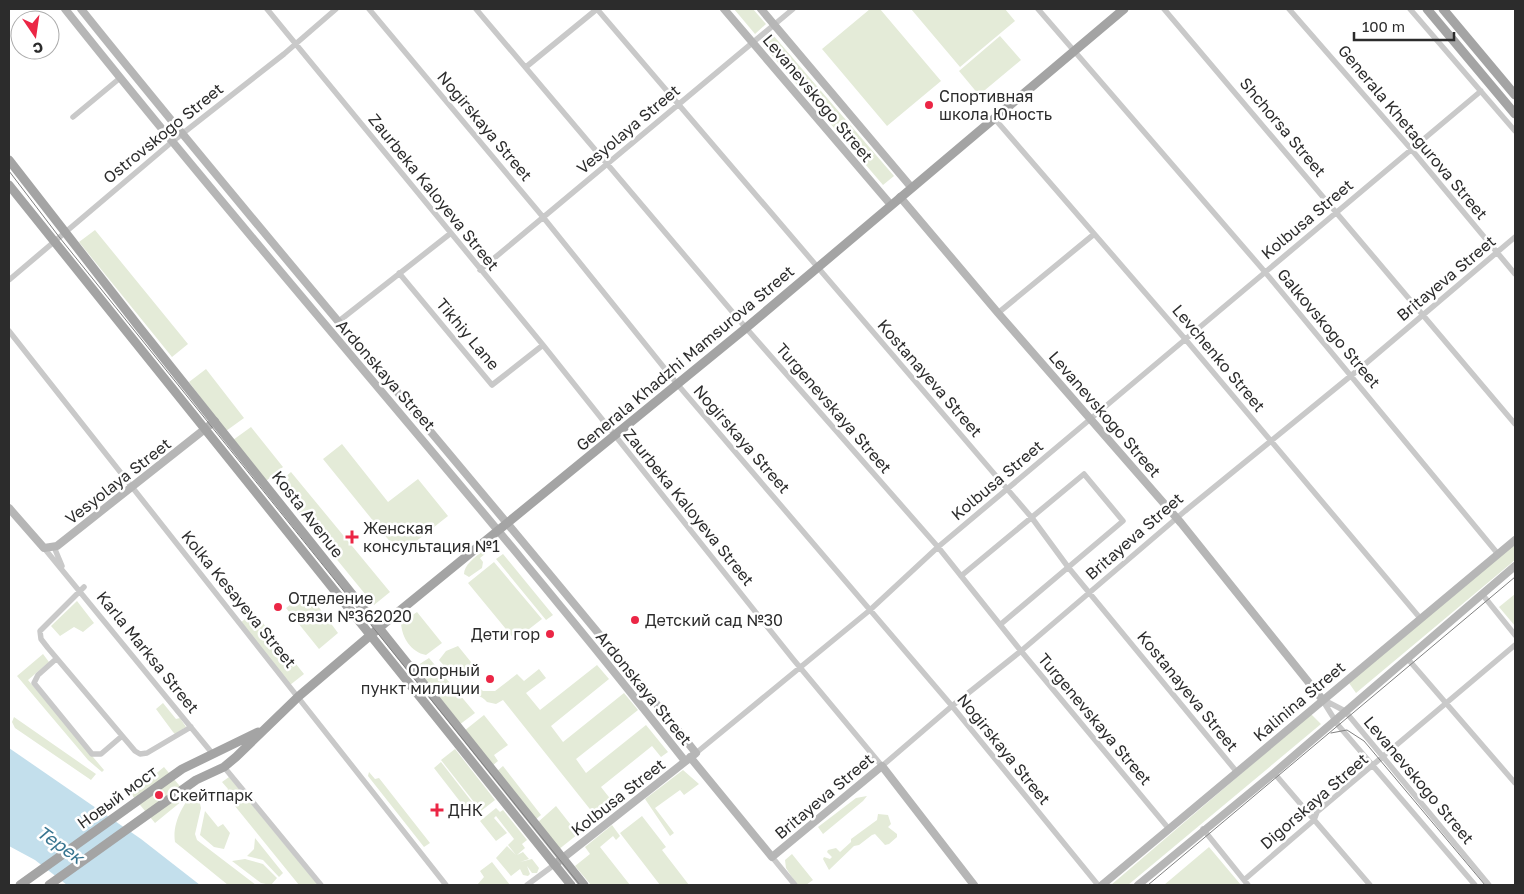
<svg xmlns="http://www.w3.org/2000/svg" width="1524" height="894" font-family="'Golos Text',sans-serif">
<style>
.green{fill:#e4ebd8}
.water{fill:#c3dfec}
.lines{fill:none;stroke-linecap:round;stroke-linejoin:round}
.street{stroke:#c9c9c9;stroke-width:5.5}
.secondary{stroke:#b6b6b6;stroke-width:8}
.primary{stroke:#a4a4a4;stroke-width:9}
.tram{stroke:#818181;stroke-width:1}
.poi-dot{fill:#eb2645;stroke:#fff;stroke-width:2}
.labels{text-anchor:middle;stroke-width:5;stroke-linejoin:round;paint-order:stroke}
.poi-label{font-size:16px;fill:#2c2c2c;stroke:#fff;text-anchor:start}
.street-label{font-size:16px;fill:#2c2c2c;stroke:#fff}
.water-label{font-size:18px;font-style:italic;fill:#387590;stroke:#fff}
</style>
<rect width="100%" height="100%" fill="#fff"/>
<path class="green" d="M734,9H753L766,24L755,34Z
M870,9H880L941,81L887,126L822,49Z
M911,9H1005L1015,21L960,67Z
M773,35L894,176L883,185L762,44Z
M1000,36L1021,60L979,95L959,71Z
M95,230L188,344L172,357L79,242Z
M206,369L244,418L226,431L189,382Z
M251,427L283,467L266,481L233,440Z
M342,444L388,502L418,479L448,516L400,554L323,459Z
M291,472L390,592L374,605L276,485Z
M1515,544V560L1356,693L1349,683Z
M483,551L485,554L480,558L483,562L482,568L469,577L464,574C464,565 475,557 483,551Z
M503,554L553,615L546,620L496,559Z
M494,562L542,619L515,640L468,583Z
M304,594H309L338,633L319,649L286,608Z
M1515,594V626L1499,607Z
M77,601L94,623L83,632L74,627L60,636L51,626Z
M254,612L304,674L290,685L240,623Z
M417,612L442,643L426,655C411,652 402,638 401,623Z
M458,646L475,667L471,672L456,679L439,660L446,651Z
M43,654L49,662L28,680L104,770L102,772L88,760L17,676Z
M429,658L475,713L459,725L415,667Z
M597,665L609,679L551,726L563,742L624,693L638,710L576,759L586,773L646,725L668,752L661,757L652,746L601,787L612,801L614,799L617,802L597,818L503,700L496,704L487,702C482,695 471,695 466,686L473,682L483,691H495L517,674L524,681L539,669L546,678L526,693L540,710Z
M163,703L176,719L180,718L186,727L175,734L173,732L156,709Z
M1311,714L1321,724L1128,885H1111Z
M484,715L508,745L494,755L498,761L492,766L464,731Z
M14,717L96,774L91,780L15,728L12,722Z
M455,749L495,800L481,811L441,760Z
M441,762L479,811L472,817L434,768Z
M503,766L541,815L535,820L496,772Z
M164,767L188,796L155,823L131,794Z
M683,770L699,784L684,795L680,790L655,808L674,833L670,836L645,799Z
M369,772L375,779L379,778L430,843L424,847L368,776Z
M229,777L318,885H299L226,795L228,789L222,782Z
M197,790L201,808L195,834L197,840L256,885H228L175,842C172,824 183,802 197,790Z
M867,796L863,801L823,834L818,827L856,798Z
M556,806L578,834L558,850L537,823Z
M496,808L500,812L503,810L527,840L522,844L525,848L517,855L523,852L529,859L520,862L532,859L539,868L537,873H532L527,866L530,874L528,876L523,875L520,869L511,876L496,858L507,846L516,855L508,845L514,839L496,816L494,818L507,833L496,841L480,821Z
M205,811L218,827L223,824L230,833L224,849L214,847L200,835Z
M878,814L888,815L891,824L888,827L897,834V837L889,844L885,845L875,834L872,835L859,845L854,846L829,870L823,859L824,857L830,859L832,857L827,852L828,850L836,848L840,852L851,842V839L877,820Z
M642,816L666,847L662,850L689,885H660L620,833Z
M612,825L620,836L616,840L613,836L600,847L630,885H591L575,866L590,854L585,847Z
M255,838L283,873L279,877L263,860L247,856L254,849Z
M1209,847L1241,885H1164Z
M792,854L813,880L806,885H797L786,868L785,860Z
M245,859L263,864L277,878L271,885L261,883L232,861Z
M492,862L510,885H477L484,877L480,871Z"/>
<path class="water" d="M9,748L141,839L200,885H67L35,860L9,846Z"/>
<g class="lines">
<path class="street" d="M267,9L543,345L793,659L882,766L952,706L1021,651L1185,511L1358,370L1515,237
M369,9L543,217L678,385L952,706L1098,885
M476,9L746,328L938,547L1021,651L1169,829
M597,9L1032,518L1068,567L1236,771
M1038,9L1265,272L1498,554
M1164,9L1515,424
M1289,9L1411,149L1515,274
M1410,9L1515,131
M526,67L597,9
M73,117L120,78
M994,118L1186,340L1420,618
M480,270L793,9
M399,273L492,385L543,345
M9,280L173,141L284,54L336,9
M998,313L1093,235
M339,321L451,233
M9,331L446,885
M54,547L62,566
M44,548L212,753
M961,576L1084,474L1123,521L1001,624
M84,587L40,631L41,639L48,648L135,751L140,754L147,753L191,727
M1482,594L1515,635
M1407,658L1515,783
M56,659L38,675L34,683L92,754H101L122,736
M1322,699L1345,711L1489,885
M1323,701L1338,725L1475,885
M696,753L870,610L938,547L1481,91
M224,767L321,885
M1274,773L1370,885
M1203,829L1248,885
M772,857L795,885
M1244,880L1314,820L1317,812L1515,645
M527,885L554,865"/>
<path class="secondary" d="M65,9C267,263 484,505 685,761
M81,9C282,260 494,502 696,753L554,865
M724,9L891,205
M761,9L911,187
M900,197L998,313L1181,523L1322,699
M9,508L44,548L57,546L215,421
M690,757L772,857L882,766L974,885
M1102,885L1515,540
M1138,885L1274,773L1515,566"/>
<path class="primary" d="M1427,9L1515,114
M1443,9L1515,95
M9,160L139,327L584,885
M9,185L571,885
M20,885L182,769L258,732
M49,885L196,780L224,767L236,757L299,696L386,622L746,328L1124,9"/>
<path class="tram" d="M9,171L60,238L580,885
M1331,733L1347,730L1364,741L1485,885
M1148,885L1515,577"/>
</g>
<g class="poi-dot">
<circle cx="929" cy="105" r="5"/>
<path d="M349.5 529.5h5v5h5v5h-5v5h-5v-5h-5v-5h5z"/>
<circle cx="278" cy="607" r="5"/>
<circle cx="635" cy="620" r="5"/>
<circle cx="550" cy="634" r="5"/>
<circle cx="490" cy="679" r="5"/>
<circle cx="159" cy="795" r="5"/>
<path d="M434.5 802.5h5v5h5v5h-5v5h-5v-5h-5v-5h5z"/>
</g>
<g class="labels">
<g class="poi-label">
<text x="939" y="102">Спортивная<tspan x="939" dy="18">школа Юность</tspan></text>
<text x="363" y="534">Женская<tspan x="363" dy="18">консультация №1</tspan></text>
<text x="288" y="604">Отделение<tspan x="288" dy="18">связи №362020</tspan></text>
<text x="645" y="626">Детский сад №30</text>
<text x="540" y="640" text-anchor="end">Дети гор</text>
<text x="480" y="676" text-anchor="end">Опорный<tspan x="480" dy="18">пункт милиции</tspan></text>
<text x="169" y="801">Скейтпарк</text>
<text x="448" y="816">ДНК</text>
</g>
<g class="street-label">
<text transform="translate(818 98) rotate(50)" y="6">Levanevskogo Street</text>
<text transform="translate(485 126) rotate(50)" y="6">Nogirskaya Street</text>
<text transform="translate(1283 127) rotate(50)" y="6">Shchorsa Street</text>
<text transform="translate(628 129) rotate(-40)" y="6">Vesyolaya Street</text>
<text transform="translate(1413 132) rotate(50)" y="6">Generala Khetagurova Street</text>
<text transform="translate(163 133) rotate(-39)" y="6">Ostrovskogo Street</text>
<text transform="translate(434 192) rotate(51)" y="6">Zaurbeka Kaloyeva Street</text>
<text transform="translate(1307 219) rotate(-40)" y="6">Kolbusa Street</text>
<text transform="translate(1446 278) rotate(-40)" y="6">Britayeva Street</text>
<text transform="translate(1329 328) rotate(50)" y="6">Galkovskogo Street</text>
<text transform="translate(468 334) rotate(50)" y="6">Tikhiy Lane</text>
<text transform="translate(685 358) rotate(-40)" y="6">Generala Khadzhi Mamsurova Street</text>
<text transform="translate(1219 358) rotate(50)" y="6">Levchenko Street</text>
<text transform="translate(386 375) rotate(49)" y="6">Ardonskaya Street</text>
<text transform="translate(930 378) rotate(49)" y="6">Kostanayeva Street</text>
<text transform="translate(834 408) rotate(49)" y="6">Turgenevskaya Street</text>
<text transform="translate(1105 414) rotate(49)" y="6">Levanevskogo Street</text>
<text transform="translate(742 439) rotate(49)" y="6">Nogirskaya Street</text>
<text transform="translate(997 480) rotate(-40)" y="6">Kolbusa Street</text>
<text transform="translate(118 481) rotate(-38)" y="6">Vesyolaya Street</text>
<text transform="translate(689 507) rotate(51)" y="6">Zaurbeka Kaloyeva Street</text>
<text transform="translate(308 514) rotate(52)" y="6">Kosta Avenue</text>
<text transform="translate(1134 536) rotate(-41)" y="6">Britayeva Street</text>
<text transform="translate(239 599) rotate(51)" y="6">Kolka Kesayeva Street</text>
<text transform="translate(148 652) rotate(51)" y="6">Karla Marksa Street</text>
<text transform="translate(644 688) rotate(51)" y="6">Ardonskaya Street</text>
<text transform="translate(1188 691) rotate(51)" y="6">Kostanayeva Street</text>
<text transform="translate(1299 701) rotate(-40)" y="6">Kalinina Street</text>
<text transform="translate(1095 719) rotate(50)" y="6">Turgenevskaya Street</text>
<text transform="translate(1004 749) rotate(51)" y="6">Nogirskaya Street</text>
<text transform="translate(1419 780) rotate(50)" y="6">Levanevskogo Street</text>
<text transform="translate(824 796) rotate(-40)" y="6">Britayeva Street</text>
<text transform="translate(117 797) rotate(-36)" y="6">Новый мост</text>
<text transform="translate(618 797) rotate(-38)" y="6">Kolbusa Street</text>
<text transform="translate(1314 801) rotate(-41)" y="6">Digorskaya Street</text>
</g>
<g class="water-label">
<text transform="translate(60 845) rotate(35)" y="6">Терек</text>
</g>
</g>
<rect width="1524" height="894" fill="none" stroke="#2c2c2c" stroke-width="20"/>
<g transform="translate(35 35) rotate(167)"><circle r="24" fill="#ffffff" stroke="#ababab"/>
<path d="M0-4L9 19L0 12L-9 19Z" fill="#eb2645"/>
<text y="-8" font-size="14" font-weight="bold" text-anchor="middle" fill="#2c2c2c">С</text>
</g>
<path d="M1354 32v8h100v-8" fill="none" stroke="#2c2c2c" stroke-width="2.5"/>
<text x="1362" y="32" font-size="15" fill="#2c2c2c" stroke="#ffffff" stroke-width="4" paint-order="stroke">100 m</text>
</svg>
